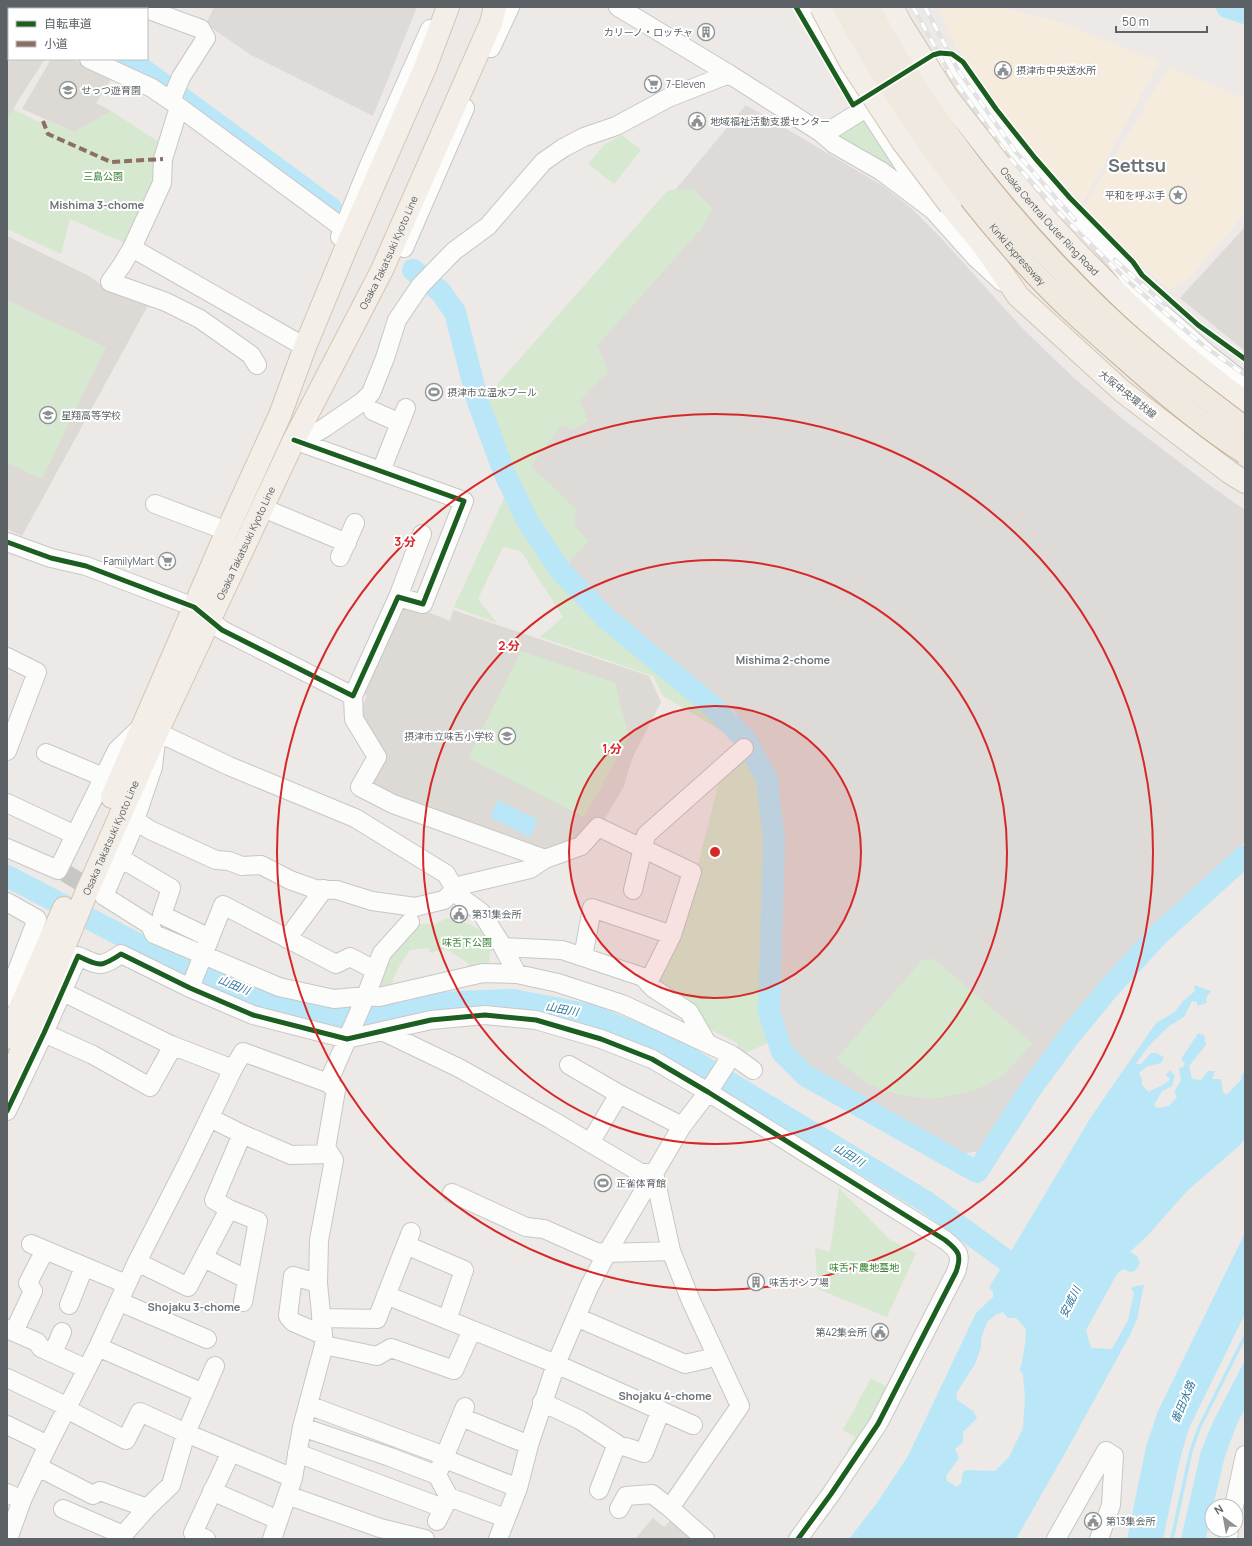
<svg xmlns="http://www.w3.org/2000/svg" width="1252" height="1546" font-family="Manrope,'Noto Sans JP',sans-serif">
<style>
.commercial{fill:#f6ecde}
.industrial{fill:#dddad7}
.education{fill:#ddd9d4}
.green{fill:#d6e8cf}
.water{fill:#b9e7f8;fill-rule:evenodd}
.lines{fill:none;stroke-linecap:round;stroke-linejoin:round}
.stream{stroke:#b9e7f8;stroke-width:3.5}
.river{stroke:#b9e7f8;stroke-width:22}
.minor-tunnel{stroke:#c8c7c6;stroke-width:18;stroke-dasharray:18 9;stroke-linecap:butt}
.minor-casing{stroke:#c7c7c7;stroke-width:20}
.major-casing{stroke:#d5c5b2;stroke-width:24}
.minor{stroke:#fcfcfb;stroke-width:18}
.major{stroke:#f3eee7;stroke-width:22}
.rail-casing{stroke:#e2e2e2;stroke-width:4.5}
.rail{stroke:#fff;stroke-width:3;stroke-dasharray:9;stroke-linecap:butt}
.major-bridge-casing{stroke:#d5c5b2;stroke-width:24;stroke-linecap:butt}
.highway-bridge-casing{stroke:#c4ac93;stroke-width:24;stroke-linecap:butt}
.major-bridge{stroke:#f3eee7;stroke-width:22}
.highway-bridge{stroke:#efe9e0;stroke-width:22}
.quiet{stroke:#8d6e63;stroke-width:4;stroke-dasharray:8 4;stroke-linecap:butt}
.cycleway-casing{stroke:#fff;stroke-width:8}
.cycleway{stroke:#1b5e20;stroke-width:5}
.ring{fill:none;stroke:#d62828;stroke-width:2}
.labels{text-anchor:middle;stroke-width:4;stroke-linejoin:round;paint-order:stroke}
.poi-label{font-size:10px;fill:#5b6165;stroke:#fff;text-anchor:start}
.park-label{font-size:10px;fill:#38822e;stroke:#fff}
.street-label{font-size:10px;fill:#5b6165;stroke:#fff}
.neighbourhood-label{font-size:11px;font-weight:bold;fill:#6c7377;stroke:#fff}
.water-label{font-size:11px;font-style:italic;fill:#31789c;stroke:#fff}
.town-label{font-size:18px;font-weight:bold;fill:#6c7377;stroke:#fff}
.centre{fill:#d62828;stroke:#fff;stroke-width:2}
.ring-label{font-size:12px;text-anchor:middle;font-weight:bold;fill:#d62828;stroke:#fff;stroke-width:4;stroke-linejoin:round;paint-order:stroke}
</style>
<rect width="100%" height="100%" fill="#ece9e6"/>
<path class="commercial" d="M937,7H999L1063,23L1159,62L1082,204L1035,154L1005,115L967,60L957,49Z
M1169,67L1245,99V209L1235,226L1186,281L1179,283L1170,290L1115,244L1084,207Z"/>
<path class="industrial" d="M214,7H417L373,116L251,55L206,24Z
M746,105L883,186L911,208L941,238L1023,329L1074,378L1124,420L1208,484L1245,510V842L1175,906L1070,1021L981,1151L960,1154L809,1070L789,1045L777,1005L781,819L777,778L736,713L606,605L572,568L516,478L496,405Z"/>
<path class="education" d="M7,27L9,28V59H45L19,99L7,121Z
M51,59H72L112,78L96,103L111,111L75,132L22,109Z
M1245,227V351L1180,298Z
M7,236L89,276L107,289L151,300L22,536L7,529Z
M405,603L450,621L453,610L649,676L661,702L632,759L624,786L604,820L600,817L581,842L537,853L366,785L382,757L358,716L367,696L362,692Z
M653,1518L664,1527L671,1520L694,1539H635Z"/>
<path class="green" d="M13,109L45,125L47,120L75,132L111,111L162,144L155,184L129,245L70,219L61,254L7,229V121Z
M860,120L864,122L902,178L837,135Z
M622,135L641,150L614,184L588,164L604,145Z
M693,189L713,209L701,229L598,345L608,372L580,401L588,421L573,430L562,425L531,466L576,509L574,526L589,541L566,565L532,518L509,469L482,402L668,190Z
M7,300L106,347L42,479L7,463Z
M506,494L559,573L605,621L709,708L739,741L663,696L653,676L540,637L563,617L521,551L503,547L478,599L497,623L454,607Z
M521,651L615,683L629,737L584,817L468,758Z
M746,753L762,784L771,841L765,1012L775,1040L743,1054L737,1043L709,1029L658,983L679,940L720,777Z
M447,918C474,925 484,928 500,951H490L489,965L479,964L470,967L467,962L446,949L430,953L428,948L410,950C402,962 392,975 392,989L377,988L390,949L410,924H435Z
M934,959L1033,1043L1002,1077L974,1091L933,1099L899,1095L868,1084L836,1059L922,960Z
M839,1188L889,1239L916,1253L887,1317L818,1289L815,1248L830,1252Z
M871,1378L889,1388L852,1455L847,1450L855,1437L843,1430Z"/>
<path class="water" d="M498,800L538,820L530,837L490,817Z
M1194,985L1211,991L1206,998L1207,1003L1197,1006V1002L1192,1001L1184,1017L1168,1027L1148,1047L1136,1064H1141L1151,1053H1156L1164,1057L1161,1063L1148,1066L1139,1073L1142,1079V1085L1149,1092C1156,1087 1165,1086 1170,1079L1166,1075L1170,1070L1175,1076L1172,1086L1162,1091L1154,1105L1157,1108L1169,1106L1177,1097L1174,1092L1181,1080L1179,1068L1183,1067L1185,1064L1181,1059L1195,1038L1198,1033L1204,1035L1206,1045L1189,1066L1192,1079L1201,1080L1208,1071H1215L1212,1079H1221L1223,1092L1226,1095L1241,1080L1242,1074L1245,1072V1139L1240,1145L1187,1191L1148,1235L1130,1252L1137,1256L1140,1263L1135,1271L1130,1272L1123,1269L1117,1274L1086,1330L1091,1348L1112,1349L1128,1320L1134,1293L1131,1288L1137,1286L1144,1285L1137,1319L1130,1335L1064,1455L1016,1539H849L877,1503L908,1456L976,1313L993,1297V1292L989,1288L1091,1117L1156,1023L1175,1012L1183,1001L1195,991ZM1003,1312L1008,1318H1016C1019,1321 1023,1325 1025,1328C1028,1333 1022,1364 1020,1370L1023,1374L1025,1397L1023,1428L1009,1457L995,1471L965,1470L962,1475V1482L957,1487L947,1481L946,1476L959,1458L955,1449L963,1442V1432L977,1418L973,1411L956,1399L957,1392L975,1364L981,1347V1339L987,1322L995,1315Z
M1245,1233V1314L1189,1428L1180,1459L1163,1539H1127L1146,1447L1158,1411Z
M1245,1360V1408L1237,1424L1225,1456L1213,1506H1212L1206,1539H1181L1201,1451L1213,1422Z"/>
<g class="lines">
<path class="stream" d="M1172,1539L1191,1451L1199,1428L1245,1336"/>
<path class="river" d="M57,7L60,9
M1227,7L1245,13
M129,59L331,208
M413,270L440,291L455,312L478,402L504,472L527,520L560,570L607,619L711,705L745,739L767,779L774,841L769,1012L782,1052L806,1076L977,1172L1030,1090L1068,1038L1109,988L1159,934L1245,856
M7,876L159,955L286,1006L343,1017L434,1003L513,1000L591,1015L679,1052L928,1203L1029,1277"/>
<path class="minor-tunnel" d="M65,873L99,893"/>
<g class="minor-casing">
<path id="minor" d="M618,7L729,74L820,132L834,144L881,171L933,210L976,258L1002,282
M806,7C843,73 885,136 926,199
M144,8L201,29L206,38L181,77L171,101
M7,19L9,20
M491,48L510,7
M89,59L152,88L171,101L343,228
M917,75C929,67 936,60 952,62L1016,148L1123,269L1141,295L1209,355L1245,383
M179,107L163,159L162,183L132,248L122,265L110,282L166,302L200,319L251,355L257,365
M820,132L834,128L887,95
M340,237L370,163L430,29
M132,248L305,347L308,335
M404,248L465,108
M373,411L400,423
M300,442L324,428L362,402L371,393L385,358L397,320L420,286L454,251L488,226L543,162L563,148L584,137L616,126L668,98L729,74
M381,471L406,408
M155,504L227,531
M263,508L347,543
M7,542L51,558L86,566L194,607L222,630L353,696L398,597L423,604L464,501L294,440
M340,557L355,523
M398,597L422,534
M7,657L37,672L7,751
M353,696L354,719L377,757L360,787L393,804L545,859
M46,753L103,777
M7,803L75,835
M135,820L150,830L216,860L229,861L242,866L261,865L290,880L315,889L337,890L372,901L415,907L444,900L454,890L462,885L530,869L545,859L581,846L598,827L692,872L672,935L648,983
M7,848L58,870L117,750L140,728
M120,858L171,888L162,915L210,938
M633,890L646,835L744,748
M7,902L37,919L7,997
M287,939L324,889
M503,947L562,950L643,977L653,988L689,1012L707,1043
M583,957L592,908L672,935
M517,974L503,947L481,912L459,896L446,874L355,818L229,766L157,732L153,767L130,835L104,896L150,925L154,934L279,987L334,999L366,996L379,997L483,973L517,974L558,983L622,1004L732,1055L753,1070
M190,988L223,905L336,964L350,957L375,970
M63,992L171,1045L233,1069L243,1052L328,1083L336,1090L326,1148L334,1160L319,1240L318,1283L324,1345L302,1427L293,1478L272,1539
M382,1031L459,1068L550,1119L641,1173H654
M44,1033L93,1055L150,1087L173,1046
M569,1065L619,1094
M328,1083L366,996L382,953L410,922
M7,1111L44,1033L78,956C100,966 100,968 121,954L190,988L253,1015L347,1039L431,1020L485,1015L536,1020L601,1039L652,1059L708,1092L945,1240C959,1251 962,1255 956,1272L878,1424L831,1494L798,1539
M210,1118L242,1134L291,1155L330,1154
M590,1143L619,1094L682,1126
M654,1173L671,1251L691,1301L740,1406L670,1508L705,1539
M452,1193L526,1227L544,1229L596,1252L607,1253L671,1251
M229,1209L214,1200L242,1134
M31,1244L126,1284
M406,1245L464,1270L447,1320
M204,1258L246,1279
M137,1262L188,1287L229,1209L258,1221L243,1302
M318,1283L293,1276L288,1316L293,1322L323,1335
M386,1295L556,1364L693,1425
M120,1302L207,1339
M69,1305L84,1267
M576,1317L685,1364L707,1359
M321,1318L377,1319L411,1232
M7,1329L37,1342L41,1348L87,1369
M14,1332L33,1291L28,1283L45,1250
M324,1345L377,1356L391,1348L454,1370L472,1330
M98,1347L203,1393
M53,1353L62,1332
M7,1378L68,1407L74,1413L126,1440L140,1412L186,1433L293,1478
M542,1402L580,1420L617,1444L599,1490
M308,1405L445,1456L450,1461L518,1488
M461,1417L529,1445
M7,1425L48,1445
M302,1427L390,1457L437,1475
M626,1447L644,1453L661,1410
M297,1453L443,1508
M38,1467L93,1495L100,1491L147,1508
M212,1491L278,1520
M7,1493L22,1500
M287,1495L380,1528L425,1539
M449,1497L505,1518
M1234,1506L1245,1455
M63,1509L123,1535L147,1508L171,1485L186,1433L215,1366
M619,1509L626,1496L652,1494L670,1508
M437,1521L449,1497L437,1475L465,1407
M8,1539L22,1500L48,1445L98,1347L137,1262L187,1164L233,1069
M206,1539L193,1533L231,1452
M498,1539L518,1488L529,1445L556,1364L589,1287L607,1253L682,1126L708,1092L732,1055
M1056,1539L1106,1451L1114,1456L1111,1505L1099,1539
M1228,1539L1229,1530"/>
</g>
<g class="major-casing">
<g id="major">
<path id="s1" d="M1000,165C1053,231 1113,292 1176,348C1198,367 1222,385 1245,403"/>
<path d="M950,205L986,249L1018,296L1122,391L1229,472L1245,482"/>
<path d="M112,797L227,531L280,415L305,347L346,248L425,68L448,7"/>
<path d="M7,1038L64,908"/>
<path id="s2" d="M7,1086L87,891L157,732L294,440L382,270L491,23L495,7"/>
</g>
</g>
<use href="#minor" class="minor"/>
<use href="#major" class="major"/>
<g class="rail-casing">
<path id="rail" d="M913,7L951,76L1009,157L1060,214L1130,283L1204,346L1245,375
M925,7L958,70L1015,151L1075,220
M1115,260L1165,305"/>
</g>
<use href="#rail" class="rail"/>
<g class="major-bridge-casing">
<path id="major-bridge" d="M821,7L851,63L902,141L950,205
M892,7L901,24L947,97L1000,165"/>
</g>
<g class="highway-bridge-casing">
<g id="highway-bridge">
<path id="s3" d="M844,7C894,99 955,185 1024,262C1054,296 1088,326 1121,355C1160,390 1201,425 1245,453"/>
<path d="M868,7C929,119 1010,223 1103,312C1147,354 1196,391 1245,428"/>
</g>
</g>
<use href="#major-bridge" class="major-bridge"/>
<use href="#highway-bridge" class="highway-bridge"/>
<path class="quiet" d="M43,121L48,134L111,162L163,159"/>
<g class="cycleway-casing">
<path id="cycleway" d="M796,7L853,105L933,55L940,53L952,54L963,62L996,109L1035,158L1070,198L1133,262L1142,275L1198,325L1245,359
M7,542L51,558L86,566L194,607L222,630L353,696L398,597L423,604L464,501L294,440
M7,1111L44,1033L78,956C100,966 100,968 121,954L190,988L253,1015L347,1039L431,1020L485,1015L536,1020L601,1039L652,1059L708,1092L945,1240C959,1251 962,1255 956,1272L878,1424L831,1494L798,1539"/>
</g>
<use href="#cycleway" class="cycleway"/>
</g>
<circle cx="715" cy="852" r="146" fill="#d62828" fill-opacity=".12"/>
<g class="ring">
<circle cx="715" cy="852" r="146"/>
<circle cx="715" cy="852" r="292"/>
<circle cx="715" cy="852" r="438"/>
</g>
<defs>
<g id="building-ring" transform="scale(0.9)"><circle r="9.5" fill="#fff" stroke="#8e9192" stroke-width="1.5"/><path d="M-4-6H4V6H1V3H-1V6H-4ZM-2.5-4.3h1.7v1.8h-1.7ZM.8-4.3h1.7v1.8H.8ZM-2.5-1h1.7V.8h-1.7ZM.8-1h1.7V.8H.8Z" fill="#8e9192"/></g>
<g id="civic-ring" transform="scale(0.9)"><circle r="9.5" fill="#fff" stroke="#8e9192" stroke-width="1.5"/><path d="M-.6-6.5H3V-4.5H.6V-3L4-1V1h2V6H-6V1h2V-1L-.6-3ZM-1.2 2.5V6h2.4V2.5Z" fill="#8e9192"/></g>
<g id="supermarket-ring" transform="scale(0.9)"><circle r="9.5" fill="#fff" stroke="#8e9192" stroke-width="1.5"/><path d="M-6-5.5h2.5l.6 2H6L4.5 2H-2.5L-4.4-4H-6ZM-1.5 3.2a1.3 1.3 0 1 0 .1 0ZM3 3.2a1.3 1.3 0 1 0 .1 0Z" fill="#8e9192"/></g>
<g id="school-ring" transform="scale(0.9)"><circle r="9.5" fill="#fff" stroke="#8e9192" stroke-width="1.5"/><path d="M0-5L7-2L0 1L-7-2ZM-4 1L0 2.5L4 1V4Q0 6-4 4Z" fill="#8e9192"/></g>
<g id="sight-ring" transform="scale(0.9)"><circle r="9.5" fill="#fff" stroke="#8e9192" stroke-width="1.5"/><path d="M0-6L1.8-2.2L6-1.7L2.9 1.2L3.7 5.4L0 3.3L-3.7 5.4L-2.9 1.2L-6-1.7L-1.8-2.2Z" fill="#8e9192"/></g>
<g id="stadium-ring" transform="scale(0.9)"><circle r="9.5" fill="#fff" stroke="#8e9192" stroke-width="1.5"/><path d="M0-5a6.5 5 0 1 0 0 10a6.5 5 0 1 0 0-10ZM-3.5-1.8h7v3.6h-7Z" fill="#8e9192"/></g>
</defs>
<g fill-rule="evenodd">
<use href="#building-ring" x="706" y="32"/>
<use href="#civic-ring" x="1003" y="70"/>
<use href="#supermarket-ring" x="653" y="84"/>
<use href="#school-ring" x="68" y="90"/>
<use href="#civic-ring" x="697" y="121"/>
<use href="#sight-ring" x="1178" y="195"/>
<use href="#stadium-ring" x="434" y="392"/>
<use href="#school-ring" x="48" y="415"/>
<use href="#supermarket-ring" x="167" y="561"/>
<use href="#school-ring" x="507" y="736"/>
<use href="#civic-ring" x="459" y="914"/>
<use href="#stadium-ring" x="603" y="1183"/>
<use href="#building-ring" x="756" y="1282"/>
<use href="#civic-ring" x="880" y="1332"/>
<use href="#civic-ring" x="1093" y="1521"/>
</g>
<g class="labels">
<g class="poi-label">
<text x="693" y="36" text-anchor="end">カリーノ・ロッチャ</text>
<text x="1016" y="74">摂津市中央送水所</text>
<text x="666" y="88">7-Eleven</text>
<text x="81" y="94">せっつ遊育園</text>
<text x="710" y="125">地域福祉活動支援センター</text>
<text x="1165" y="199" text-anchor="end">平和を呼ぶ手</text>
<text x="447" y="396">摂津市立温水プール</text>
<text x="61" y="419">星翔高等学校</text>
<text x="154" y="565" text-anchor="end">FamilyMart</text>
<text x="494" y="740" text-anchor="end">摂津市立味舌小学校</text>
<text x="472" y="918">第31集会所</text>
<text x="616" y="1187">正雀体育館</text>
<text x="769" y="1286">味舌ポンプ場</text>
<text x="867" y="1336" text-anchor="end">第42集会所</text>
<text x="1106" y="1525">第13集会所</text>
</g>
<g class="park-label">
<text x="103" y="180">三島公園</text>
<text x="467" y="946">味舌下公園</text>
<text x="864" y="1271">味舌下農地墓地</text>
</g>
<g class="street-label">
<text dy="4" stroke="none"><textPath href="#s1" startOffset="75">Osaka Central Outer Ring Road</textPath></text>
<text dy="4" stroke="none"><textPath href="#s2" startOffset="917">Osaka Takatsuki Kyoto Line</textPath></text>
<text dy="4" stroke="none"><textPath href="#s3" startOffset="303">Kinki Expressway</textPath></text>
<text transform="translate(1128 394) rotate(39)" y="4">大阪中央環状線</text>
<text dy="4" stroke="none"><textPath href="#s2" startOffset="593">Osaka Takatsuki Kyoto Line</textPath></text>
<text dy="4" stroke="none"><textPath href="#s2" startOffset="269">Osaka Takatsuki Kyoto Line</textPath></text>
</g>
<g class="neighbourhood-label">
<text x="97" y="209">Mishima 3-chome</text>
<text x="783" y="664">Mishima 2-chome</text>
<text x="194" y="1311">Shojaku 3-chome</text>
<text x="665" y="1400">Shojaku 4-chome</text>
</g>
<g class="water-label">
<text transform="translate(234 985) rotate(22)" y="4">山田川</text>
<text transform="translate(562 1009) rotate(11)" y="4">山田川</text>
<text transform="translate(849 1155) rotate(31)" y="4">山田川</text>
<text transform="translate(1070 1302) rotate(-63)" y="4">安威川</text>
<text transform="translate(1183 1402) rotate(-67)" y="4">番田水路</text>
</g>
<g class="town-label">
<text x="1137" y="172">Settsu</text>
</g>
</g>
<circle cx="715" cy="852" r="6" class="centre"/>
<g class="ring-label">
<text x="405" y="546">3 分</text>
<text x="509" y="650">2 分</text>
<text x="612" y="753">1 分</text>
</g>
<rect width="1252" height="1546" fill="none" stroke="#5b6165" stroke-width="16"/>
<rect x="8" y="8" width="140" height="52" fill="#ffffff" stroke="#bdc0c1"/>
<rect x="16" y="21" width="20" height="6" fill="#1b5e20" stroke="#bdc0c1"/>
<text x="44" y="28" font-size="12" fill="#5b6165">自転車道</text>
<rect x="16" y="41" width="20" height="6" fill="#8d6e63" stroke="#bdc0c1"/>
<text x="44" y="48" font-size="12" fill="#5b6165">小道</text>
<g transform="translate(1224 1518) rotate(328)"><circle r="19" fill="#ffffff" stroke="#bdc0c1"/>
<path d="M0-3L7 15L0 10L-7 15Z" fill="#8e9192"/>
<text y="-6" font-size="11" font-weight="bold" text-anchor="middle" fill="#5b6165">N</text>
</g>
<path d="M1116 26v6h91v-6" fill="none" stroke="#5b6165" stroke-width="2"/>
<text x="1122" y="26" font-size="12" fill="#5b6165" stroke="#ffffff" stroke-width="3" paint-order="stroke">50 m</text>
</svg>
